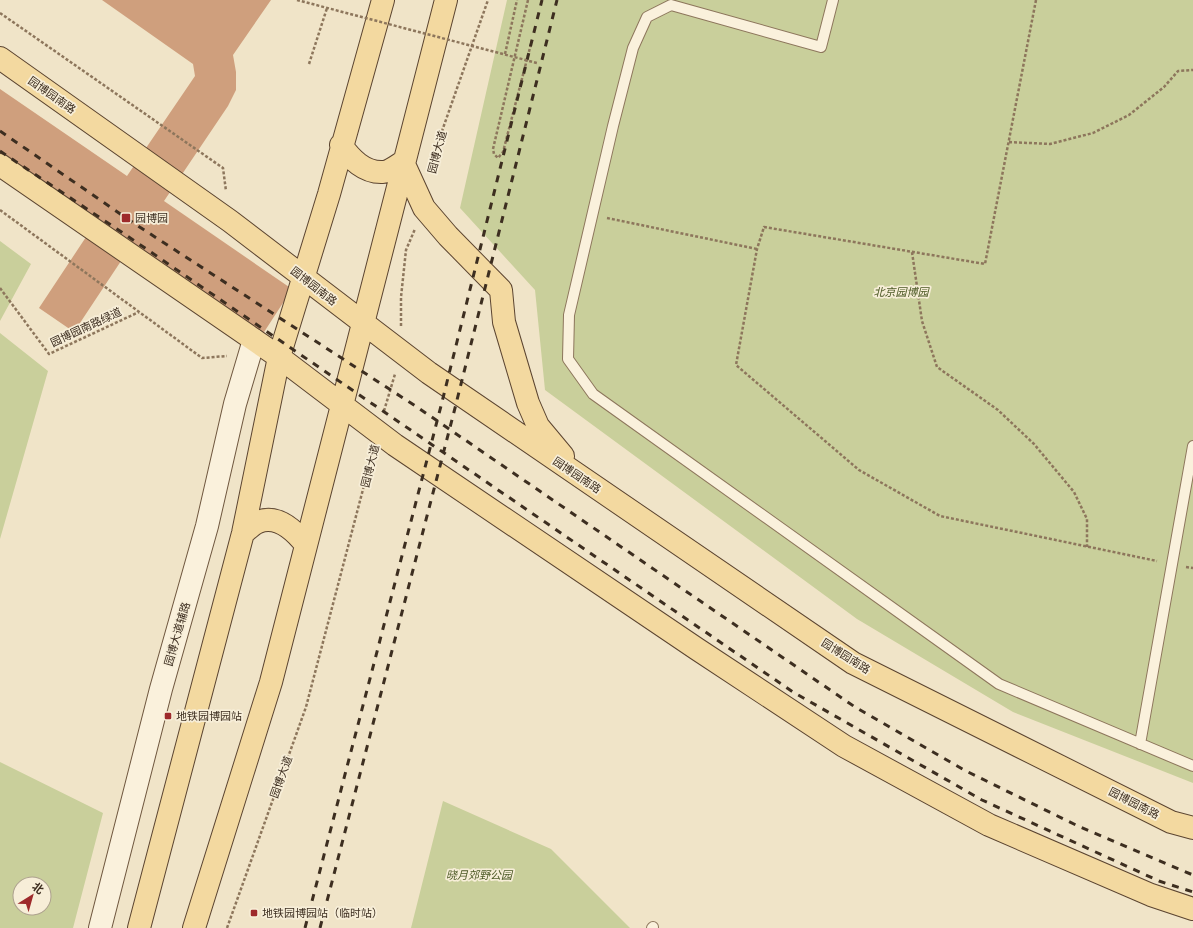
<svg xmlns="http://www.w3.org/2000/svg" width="1193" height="928" font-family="Literata,'Noto Sans SC',serif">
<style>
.green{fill:#c9cf9b;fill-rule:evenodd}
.building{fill:#cf9f7d}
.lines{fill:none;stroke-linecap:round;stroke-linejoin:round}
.lane-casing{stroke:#8d765c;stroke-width:12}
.secondary-casing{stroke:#6f573f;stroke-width:24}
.primary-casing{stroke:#5b4430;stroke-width:24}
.path{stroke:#8d765c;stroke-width:2.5;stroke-dasharray:3 2;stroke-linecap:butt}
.lane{stroke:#faf1dc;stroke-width:10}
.secondary{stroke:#faf1dc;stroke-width:22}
.primary{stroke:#f3d9a0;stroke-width:22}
.rail{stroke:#3d2e20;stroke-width:3;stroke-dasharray:7 7;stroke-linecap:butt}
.path-bridge{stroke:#8d765c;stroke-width:2.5;stroke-dasharray:3 2;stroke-linecap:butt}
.poi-dot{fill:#9e2a2b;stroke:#f7eed8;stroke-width:1.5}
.labels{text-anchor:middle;stroke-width:3.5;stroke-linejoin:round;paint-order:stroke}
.street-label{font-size:11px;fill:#3d2e20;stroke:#f7eed8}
.poi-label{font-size:11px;fill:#3d2e20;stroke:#f7eed8;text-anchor:start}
.park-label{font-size:11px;font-style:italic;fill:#4d5a26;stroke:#f7eed8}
</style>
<rect width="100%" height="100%" fill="#f0e4c8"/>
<path class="green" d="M507,0H1193V783L1013,712L857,619L545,390L535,290L460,208Z
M0,241L31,264L0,321Z
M0,333L48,371L0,539Z
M0,762L103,813L73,928H0ZM20,884H44V908H20Z
M443,801L551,849L630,928H411Z"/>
<path class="building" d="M102,0H271L233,55L236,72V90L228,106L164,201L292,289L255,346L123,258L74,332L39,308L88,234L0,176V89L127,176L195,76L193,64Z"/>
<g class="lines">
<g class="lane-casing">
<path id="lane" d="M833,0L821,47L671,5L647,17L633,48L613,126L569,315L568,359L593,394L999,684L1193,766
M1140,744L1193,446
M652,928L653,927"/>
</g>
<g class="secondary-casing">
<path id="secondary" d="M100,928L161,689L207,526L235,404L254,340"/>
</g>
<g class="primary-casing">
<path id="primary" d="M0,58L230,221L429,373L853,663L1171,822L1193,828
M341,145C351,159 364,173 383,172C389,172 398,165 403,162L424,208L448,236L501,290L504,322L528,403L538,426L563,456
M0,165L279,357L395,445L697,649L844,746L989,825L1151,895L1193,909
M243,533C247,530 253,524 258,522C278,514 295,531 306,545
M139,928L243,533L279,357L329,194L383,0
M194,928L271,682L446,0"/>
</g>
<path class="path" d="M528,0L493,149L494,154L498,158L503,152L532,40
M1036,0L985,264L764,227L757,249L736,365L859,470L940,516L1157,561
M0,13L223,168L226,191
M505,54L517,0
M309,64L327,8
M1009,142L1050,144L1093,133L1129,115L1164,87L1178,71L1193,70
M431,170L435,151L488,0
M0,210L202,358L227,356
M607,218L757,249
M912,252L922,321L937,367L998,410L1034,444L1074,492L1087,519V547
M0,288L49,354L139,312
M401,326V297L406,250L415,229
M384,411L395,374
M1186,567L1193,568
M227,928L306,707L372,455"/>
<use href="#lane" class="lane"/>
<use href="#secondary" class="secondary"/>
<use href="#primary" class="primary"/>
<path class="rail" d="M0,131L135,224L417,407L855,707L966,771L1080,827L1193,875
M0,151L123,233L793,692L982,800L1159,881L1193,892
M305,928L441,406L542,0
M320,928L454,412L557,0"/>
<path class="path-bridge" d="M297,0L537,63"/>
</g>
<g class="poi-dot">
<rect x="121" y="213" width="10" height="10" rx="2"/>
<rect x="164" y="712" width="8" height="8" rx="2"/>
<rect x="250" y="909" width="8" height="8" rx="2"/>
</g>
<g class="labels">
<g class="street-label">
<text transform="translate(52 95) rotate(35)" y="4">园博园南路</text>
<text transform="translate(437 152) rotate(-75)" y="4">园博大道</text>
<text transform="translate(314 286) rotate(38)" y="4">园博园南路</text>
<text transform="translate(86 327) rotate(-25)" y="4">园博园南路绿道</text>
<text transform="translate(370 466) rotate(-76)" y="4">园博大道</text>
<text transform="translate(577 475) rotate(34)" y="4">园博园南路</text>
<text transform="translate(177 634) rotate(-74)" y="4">园博大道辅路</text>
<text transform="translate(846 656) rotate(32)" y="4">园博园南路</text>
<text transform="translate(281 777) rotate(-70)" y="4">园博大道</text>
<text transform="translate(1134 803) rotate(27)" y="4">园博园南路</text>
</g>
<g class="poi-label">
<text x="135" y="222">园博园</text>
<text x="176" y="720">地铁园博园站</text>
<text x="262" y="917">地铁园博园站（临时站）</text>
</g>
<g class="park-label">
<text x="901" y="296">北京园博园</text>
<text x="479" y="879">晓月郊野公园</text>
</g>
</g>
<g transform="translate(32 896) rotate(37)"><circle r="19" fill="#f7eed8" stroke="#ada18e"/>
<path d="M0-3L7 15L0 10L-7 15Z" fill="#9e2a2b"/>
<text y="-6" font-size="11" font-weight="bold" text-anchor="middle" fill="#3d2e20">北</text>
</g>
</svg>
